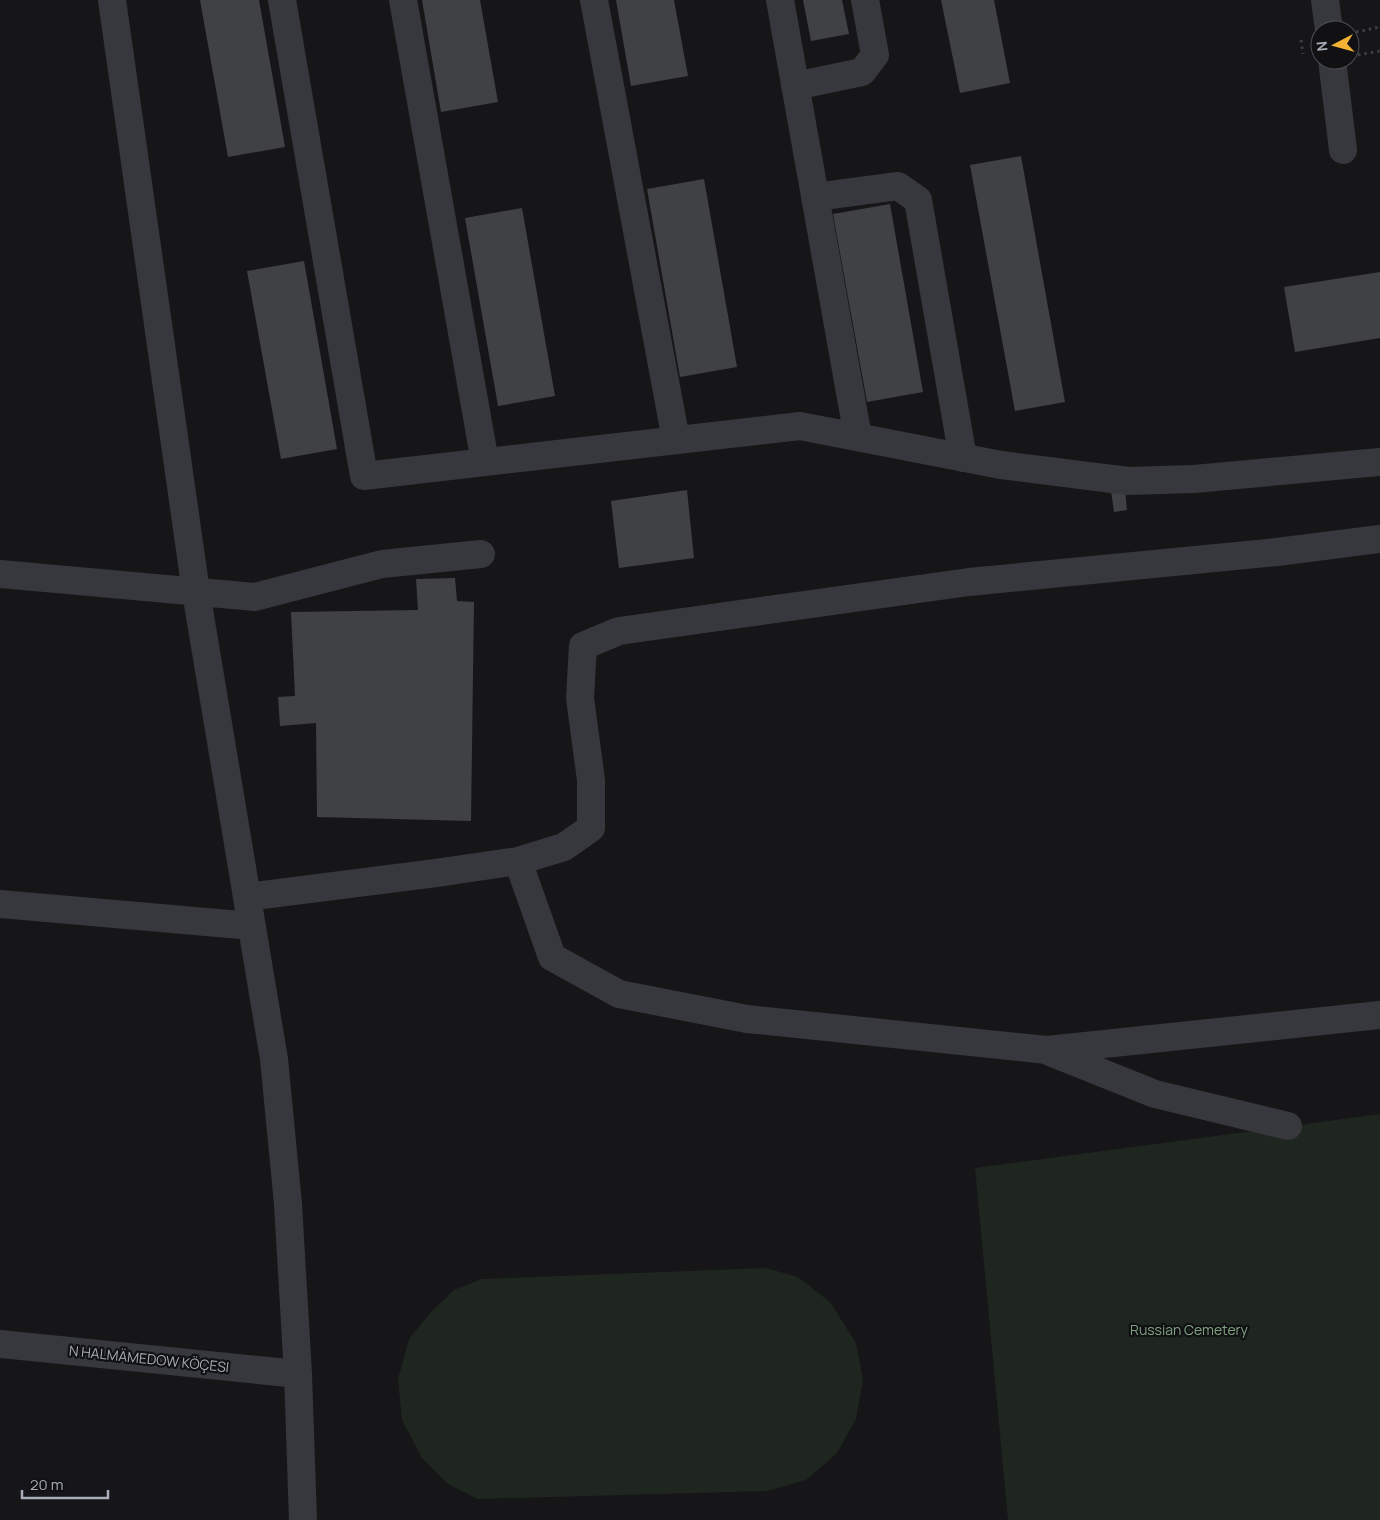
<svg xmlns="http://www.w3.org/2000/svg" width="1380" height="1520" font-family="Manrope,sans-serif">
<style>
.green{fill:#1e261f}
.building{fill:#404145}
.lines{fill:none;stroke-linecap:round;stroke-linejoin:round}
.path{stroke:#3d3f44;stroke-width:3;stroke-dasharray:2.5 4;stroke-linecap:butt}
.minor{stroke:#37383d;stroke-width:28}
.labels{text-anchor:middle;stroke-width:4.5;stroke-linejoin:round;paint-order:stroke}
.park-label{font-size:14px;fill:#7fa381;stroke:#111113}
.street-label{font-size:14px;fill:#a8adb8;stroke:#111113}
</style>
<rect width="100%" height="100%" fill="#161618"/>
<path class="green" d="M1380,1114V1520H1008L975,1168Z
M766,1268L798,1277L830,1302L856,1343L863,1380L856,1419L837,1453L806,1480L767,1491L478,1499L448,1484L422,1458L402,1420L398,1379L409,1339L430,1313L454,1290L482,1279Z"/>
<path class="building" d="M200,0H259L285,147L228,157Z
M422,0H480L498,102L441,112Z
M616,0H674L688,76L631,86Z
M803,0H842L849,34L811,41Z
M941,0H994L1010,83L960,93Z
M1021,156L1065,402L1015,411L970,165Z
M704,179L737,367L680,377L647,189Z
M890,204L923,392L867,402L833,214Z
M522,208L555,396L498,406L465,218Z
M304,261L337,449L281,459L247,271Z
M1380,272V338L1295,352L1284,287Z
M1125,489L1127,510L1114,512L1111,491Z
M687,490L694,558L619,568L611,501Z
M455,578L457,601L474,602L471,821L317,817L316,723L280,726L278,697L295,696L291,612L418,610L416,579Z"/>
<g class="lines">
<path class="path" d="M1356,32L1380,27
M1301,40L1303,54
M1358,55L1380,51"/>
<path class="minor" d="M112,0L196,592L274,1059L288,1204L298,1374L303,1520
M282,0L364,476L800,426L1001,465L1128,481L1194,479L1380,462
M403,0L485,462
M594,0L676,440
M780,0L858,437
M1325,0L1329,30
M1332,60L1343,150
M795,86L862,72L875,55L865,0
M815,197L898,186L918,200L963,458
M0,574L255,597L382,564L481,554
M518,861L552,957L619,994L747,1019L1047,1050L1380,1015
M247,897L436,873L518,861L564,847L591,828V780L580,698L583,646L619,631L969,582L1277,552L1380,539
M0,904L252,926
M1050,1052L1155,1094L1288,1126
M0,1344L298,1374"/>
</g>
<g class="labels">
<g class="park-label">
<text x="1189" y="1335">Russian Cemetery</text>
</g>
<g class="street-label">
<text transform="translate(149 1359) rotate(6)" y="5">N HALMÄMEDOW KÖÇESI</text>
</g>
</g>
<g transform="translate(1335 45) rotate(264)"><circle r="24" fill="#111113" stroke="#4d4f55"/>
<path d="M0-4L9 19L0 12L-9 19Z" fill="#f2b134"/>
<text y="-8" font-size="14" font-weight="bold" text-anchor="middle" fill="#a8adb8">N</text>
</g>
<path d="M22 1490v8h86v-8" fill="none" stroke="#a8adb8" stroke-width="2.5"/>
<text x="30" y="1490" font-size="15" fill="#a8adb8" stroke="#111113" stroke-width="4" paint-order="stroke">20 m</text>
</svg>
